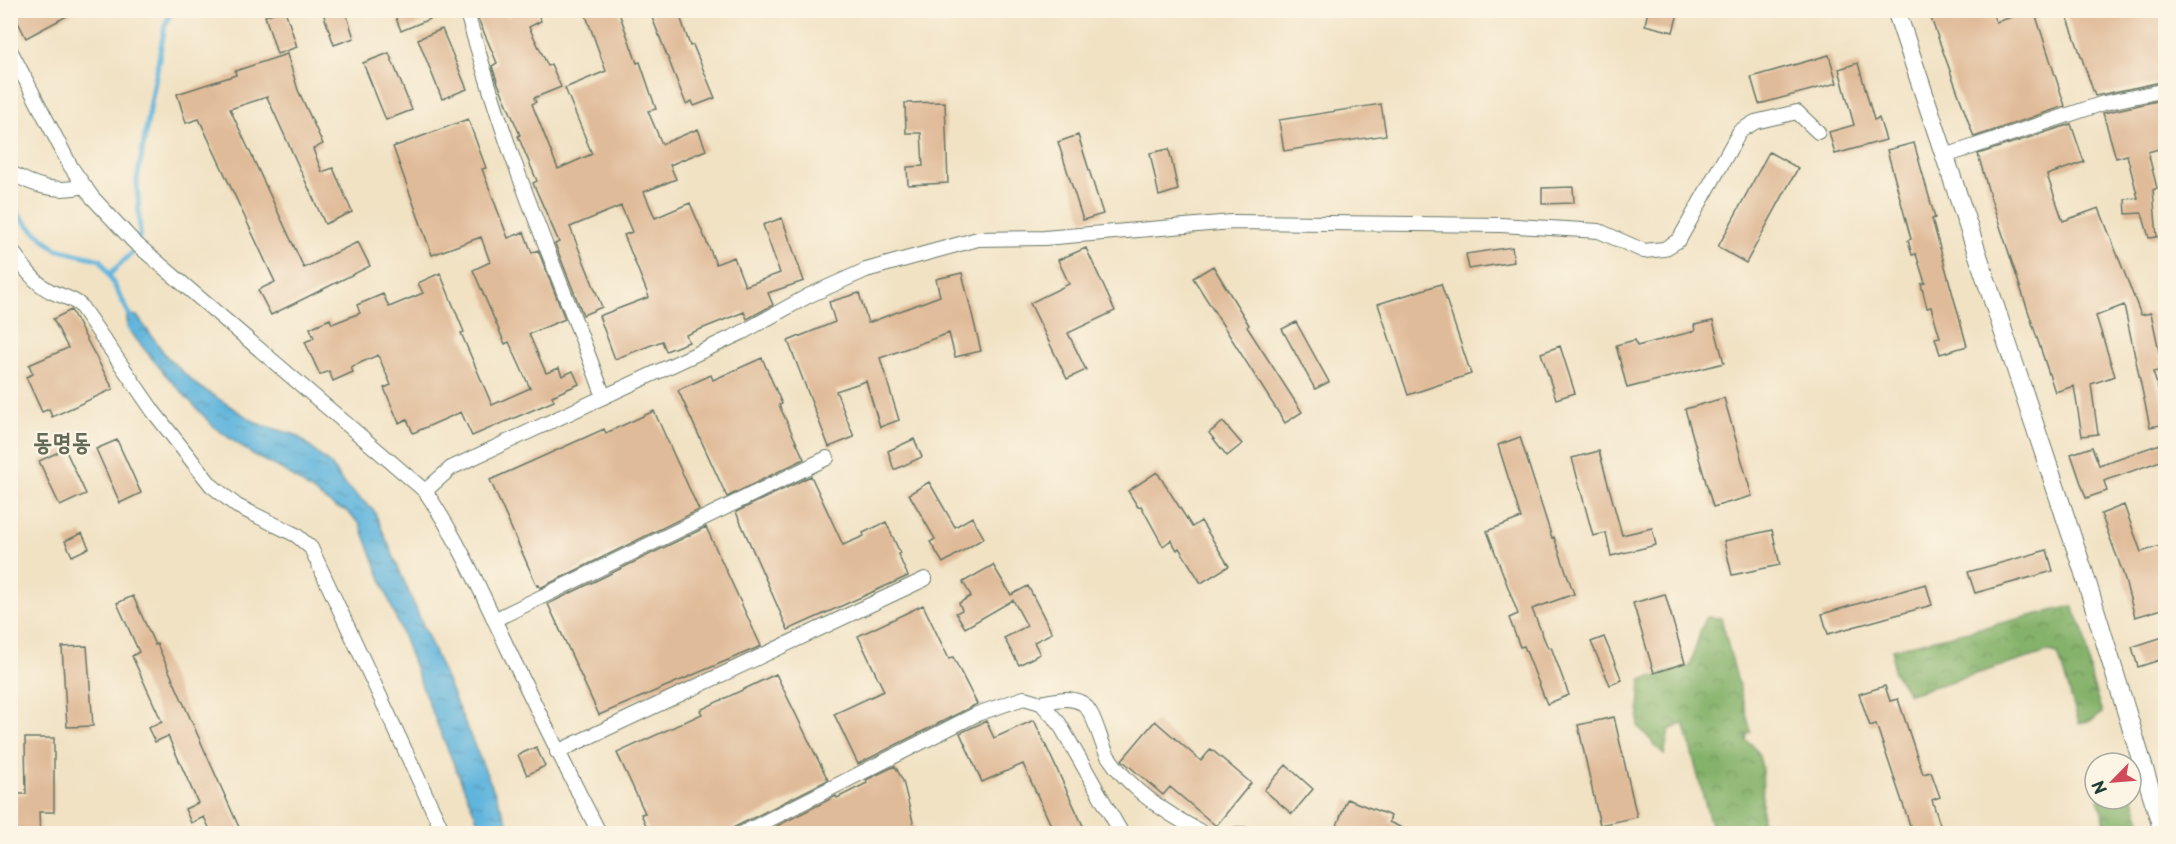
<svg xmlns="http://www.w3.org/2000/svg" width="2176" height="844" font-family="'Playpen Sans','Poor Story',sans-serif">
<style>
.forest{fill:url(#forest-crowns);stroke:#52784f;stroke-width:1.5}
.water{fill:url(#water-ripples);stroke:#407988;stroke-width:1.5}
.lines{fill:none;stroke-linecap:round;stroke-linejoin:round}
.stream{stroke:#61b5dd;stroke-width:5}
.building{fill:#e0bb99}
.minor-casing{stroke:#687766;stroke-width:16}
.tertiary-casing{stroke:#687766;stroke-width:20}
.minor{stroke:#fff;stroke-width:14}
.tertiary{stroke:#fff;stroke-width:18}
.labels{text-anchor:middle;stroke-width:4.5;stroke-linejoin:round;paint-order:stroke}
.quarter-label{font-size:24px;font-weight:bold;fill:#636957;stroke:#fcf5e5}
</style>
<defs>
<pattern id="forest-crowns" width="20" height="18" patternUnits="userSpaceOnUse" patternTransform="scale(1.5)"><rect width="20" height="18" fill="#85b26a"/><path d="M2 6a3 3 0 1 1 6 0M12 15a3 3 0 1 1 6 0" fill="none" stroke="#6c9258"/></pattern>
<pattern id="water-ripples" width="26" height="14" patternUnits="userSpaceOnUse" patternTransform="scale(1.5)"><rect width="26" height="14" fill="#61b5dd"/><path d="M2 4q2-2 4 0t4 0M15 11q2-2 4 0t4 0" fill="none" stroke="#4f94b4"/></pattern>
</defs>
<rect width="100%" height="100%" fill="#fcf5e5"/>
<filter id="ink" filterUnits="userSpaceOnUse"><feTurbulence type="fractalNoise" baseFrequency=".0167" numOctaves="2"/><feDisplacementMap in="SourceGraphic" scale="12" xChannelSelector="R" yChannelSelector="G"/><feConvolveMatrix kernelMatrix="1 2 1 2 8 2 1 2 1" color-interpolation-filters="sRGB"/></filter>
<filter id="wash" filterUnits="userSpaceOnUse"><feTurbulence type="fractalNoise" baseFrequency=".008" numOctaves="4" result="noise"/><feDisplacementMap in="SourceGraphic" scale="24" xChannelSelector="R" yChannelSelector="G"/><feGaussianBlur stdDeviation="1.35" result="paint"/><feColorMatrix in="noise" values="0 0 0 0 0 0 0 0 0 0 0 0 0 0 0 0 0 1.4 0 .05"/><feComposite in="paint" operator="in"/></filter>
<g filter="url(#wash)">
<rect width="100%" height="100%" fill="#f1e2c4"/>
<path class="forest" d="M2072,606L2084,631L2092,682L2102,713L2092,720L2079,723L2058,654L2048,652L1909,694L1893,671V649Z
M1707,617L1721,618L1751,732L1747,734L1746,741C1772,751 1759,811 1762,833H1713L1684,723L1669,730L1664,755L1638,726L1641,680L1690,666L1701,629Z
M2131,790L2145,833H2108L2098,799H2131Z"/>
<path class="water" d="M127,314L137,316L167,357L198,386L258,424L296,435L332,466L343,483L374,511L512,833H483L430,707L360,524L345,510L335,507L283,470L255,456L214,427L164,373L127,328Z"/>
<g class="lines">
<path class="stream" d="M10,206L29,226L56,249L101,260L132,319
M109,275L134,251L140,234L137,180L165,25L172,10"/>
</g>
<g id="blocks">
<path class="building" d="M12,10H78L26,38Z
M281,10H285L297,47L277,54L265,16Z
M322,10H345L354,38L334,45Z
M393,10H449V11L401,31Z
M489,10H504L507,17L520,10H536L541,21L529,27L548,66L551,64L561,87L534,98L536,102L532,104L558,169L592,154L565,88L606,71L584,10H618L637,63L640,62L656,109L648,111L662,144L698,129L706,150L670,165L676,179L644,192L655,218L690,203L716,264L734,257L745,286L780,273L763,225L782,218L804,281L768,293L773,305L747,319L744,312L686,335L689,342L666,351L662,341L615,359L599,316L649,297L624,235L632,232L621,206L570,227L602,307L583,315L555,244L559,242L533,183L537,181L518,136L520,135L497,81L492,66L497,63L477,16Z
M649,10H678L690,46L693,45L715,98L694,106L692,101L686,104Z
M1648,10H1679L1673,32L1645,25Z
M1928,10H1991L1996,22L2034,10L2065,106L1974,137Z
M2065,10H2166V81L2095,96Z
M442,29L467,89L442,99L418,39Z
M389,53L412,110L386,120L363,63Z
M287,54L298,90L323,144L313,149L322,172L333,168L352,212L325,224L267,97L230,109L304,268L358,242L370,266L271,315L258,290L275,282L199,119L186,123L177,94L236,75L235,71Z
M1829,55L1837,83L1759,104L1751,77Z
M1858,63L1874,120L1879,118L1886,140L1835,154L1829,132L1854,125L1839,69Z
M2166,99V116L2160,117L2166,134V147L2148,152L2157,188L2153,190L2157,237L2149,238L2142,213L2126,214L2125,199L2138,198L2127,155L2116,158L2103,113Z
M945,102L948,183L908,185L907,167L923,166L921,133H906L905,103Z
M1381,104L1386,135L1284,151L1279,120Z
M468,119L486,168L482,169L508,238L524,232L532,253L538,250L565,319L529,334L546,373L559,368L562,376L573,371L579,384L552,396L554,401L472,436L461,412L413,433L407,419L399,423L384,388L391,385L378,355L351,367L353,372L333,381L329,371L320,375L305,342L314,338L310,328L330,319L332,324L360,313L357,305L383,294L389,307L423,293L418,283L440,273L464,332L461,333L492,405L530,388L509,342L505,344L473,270L490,262L481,237L432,255L393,147Z
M2071,124L2084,162L2047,175L2063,221L2099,208L2141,315L2151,313L2163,370L2153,372L2166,414V424L2150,427L2124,305L2096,316L2115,376L2091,384L2098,434L2082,436L2074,386L2055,392L1989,193L1978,154Z
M1078,135L1103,214L1083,220L1058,142Z
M1914,143L1935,218L1932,219L1967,346L1940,354L1935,338L1940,337L1931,307L1927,308L1921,284L1925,283L1916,254L1912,255L1908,240L1911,239L1887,150Z
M1169,149L1178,190L1159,196L1150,153Z
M1769,152L1798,168L1746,263L1718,247Z
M1573,187L1574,203L1542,204V188Z
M1512,247L1514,262L1469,269L1466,254Z
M1086,248L1115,311L1068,333L1086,370L1067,379L1030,303L1069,284L1058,260Z
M1213,266L1249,325L1247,327L1302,412L1285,423L1193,278Z
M962,273L981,351L955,357L949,333L880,358L899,420L880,427L866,381L836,391L854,437L829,447L788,341L835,322L829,302L859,293L868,323L940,296L936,279Z
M1441,284L1471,374L1408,395L1378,304Z
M71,310L113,389L52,417L49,409L42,412L26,377L33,374L29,365L68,348L53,319Z
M1713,321L1724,363L1627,388L1616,345L1635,340L1637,346L1695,331L1694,325Z
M1296,322L1329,382L1315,389L1282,329Z
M1560,346L1575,393L1556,399L1541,353Z
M762,358L782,404L779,405L804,459L727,497L678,390L711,375L713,380Z
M1724,398L1752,496L1713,507L1685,409Z
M654,411L699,510L540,588L539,585L537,586L490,480L604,429L606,433Z
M1223,422L1242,444L1227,456L1209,433Z
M1520,437L1552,538L1554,537L1574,594L1532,609L1548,648L1551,647L1569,695L1547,704L1524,646L1520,647L1509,618L1518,614L1487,531L1521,518L1498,445Z
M914,439L922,457L894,470L888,451Z
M117,440L141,493L120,503L96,449Z
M2166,442V459L2104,481L2107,491L2086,498L2071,454L2092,447L2099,465Z
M65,449L86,494L60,506L39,461Z
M1599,451L1622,535L1652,528L1656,545L1611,556L1606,533L1593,536L1572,458Z
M1157,472L1192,527L1201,521L1229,566L1201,583L1179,548L1177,550L1171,540L1163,546L1141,506L1138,507L1128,491Z
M811,476L843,545L864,536L863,533L886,522L900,553L898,554L908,576L788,630L736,512Z
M929,482L955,527L972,517L984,538L943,563L930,542L935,539L909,494Z
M2124,505L2141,552L2166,544V608L2135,617L2123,573L2101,514Z
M706,527L761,646L599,715L548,604Z
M1772,530L1780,565L1732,575L1724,541Z
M82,533L89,548L72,556L65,541Z
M2047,550L2053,571L1975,593L1968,572Z
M993,565L1011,595L1028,586L1052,633L1034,642L1040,654L1019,665L1004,638L1027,626L1013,600L965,628L956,613L962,610L959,603L971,596L963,582Z
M1926,584L1932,605L1828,634L1822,614Z
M1665,594L1685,663L1654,673L1633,603Z
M133,596L155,645L157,644L242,834H212L204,817L191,823L185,809L198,803L168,736L155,742L148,728L162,722L132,656L139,652L117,603Z
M923,605L949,659L953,657L977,704L858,764L834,714L884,691L858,636Z
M2166,636V658L2138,667L2132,647Z
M1604,637L1622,680L1610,685L1591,642Z
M87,646L93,726L67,727L62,647Z
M776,674L828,780L721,834H650L641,814L645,813L617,753L702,714L700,710Z
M1885,686L1890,701L1898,699L1923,774L1931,772L1940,797L1932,800L1943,834H1913L1876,724L1870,726L1859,694Z
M1614,717L1637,817L1600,825L1578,725Z
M1034,720L1084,828L1071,834H1055L1023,764L982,782L960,733L986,721L994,738Z
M1155,721L1201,761L1211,749L1251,783L1216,826L1170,787L1163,795L1122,760Z
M25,738H54V812H39L40,834H16V794H26Z
M536,747L545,766L527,775L518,755Z
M1286,765L1313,789L1292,814L1264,790Z
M895,766L903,781L916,834H782L777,826L836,796L837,798L867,783L866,780Z
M1347,799L1391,816L1389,822L1416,834H1334Z"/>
</g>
</g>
<g filter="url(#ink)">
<use href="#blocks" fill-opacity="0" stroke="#687766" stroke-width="1.5"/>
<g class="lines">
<g class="minor-casing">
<path id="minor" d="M466,10C482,63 497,116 516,167C544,244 576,320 604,397
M10,50L71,167L92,197L134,242L425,491C459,540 483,596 508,649C538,711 568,773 600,834
M1945,156L2104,103L2166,90
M10,172C35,187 57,193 85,186
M10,248C21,263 33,282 50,291C60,296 70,297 80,305L153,411L211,485L237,506L296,535L311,548L444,834
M425,491L451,468L741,333L808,296L866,270L978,239L1044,238L1232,222L1501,225L1599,231L1644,251L1664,249L1679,240L1740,131L1755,122L1797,112L1818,132
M494,620L827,458
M1041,703C1055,700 1068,696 1082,703C1095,711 1100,743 1108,756C1130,790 1170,816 1205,834
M557,752L925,579
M741,834L977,714L1024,698L1041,703L1059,723L1122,834
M1236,834H1244"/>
</g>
<g class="tertiary-casing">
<path id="tertiary" d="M1896,10L2083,570L2164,834"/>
</g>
<use href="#minor" class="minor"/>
<use href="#tertiary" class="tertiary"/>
</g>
</g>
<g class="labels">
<g class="quarter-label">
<text x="62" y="450">동명동</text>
</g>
</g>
<rect width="2176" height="844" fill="none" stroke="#fcf5e5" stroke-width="36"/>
<g transform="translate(2113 781) rotate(245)"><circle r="28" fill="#fcf5e5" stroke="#a4ab9e" stroke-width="1.5"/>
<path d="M0-4.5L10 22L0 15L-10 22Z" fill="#d1495b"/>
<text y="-9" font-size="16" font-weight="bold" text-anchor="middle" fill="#1f3d34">N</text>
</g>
</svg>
